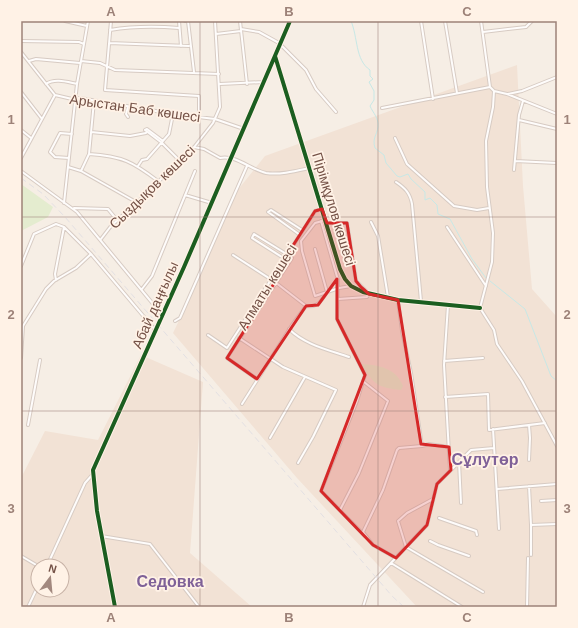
<svg xmlns="http://www.w3.org/2000/svg" width="578" height="628" font-family="Arial,sans-serif">
<style>
.residential{fill:#f2e2d5;fill-rule:evenodd}
.green{fill:#e4eccf}
.lines{fill:none;stroke-linecap:round;stroke-linejoin:round}
.stream{stroke:#c7e8e6;stroke-width:1}
.minor-casing{stroke:#d7cbc3;stroke-width:4}
.minor{stroke:#fefcfb;stroke-width:2}
.rail{stroke:#e3e0e3;stroke-width:1;stroke-dasharray:6 4;stroke-linecap:butt}
.cycleway-casing{stroke:#fff2e6;stroke-width:6}
.cycleway{stroke:#1b5e20;stroke-width:4}
.marked{fill:#d62828;fill-opacity:0.2;stroke:#d62828;stroke-width:3;stroke-linejoin:round}
.grid{fill:none;stroke:#9d8278;stroke-width:1;stroke-opacity:0.55}
.labels{text-anchor:middle;stroke-width:3.5;stroke-linejoin:round;paint-order:stroke}
.street-label{font-size:14px;fill:#745146;stroke:#fff2e6}
.quarter-label{font-size:16px;font-weight:bold;fill:#7f6198;stroke:#fff2e6}
.neatline{fill:none;stroke:#9d8278;stroke-width:1.5}
.grid-label{font-size:13px;text-anchor:middle;font-weight:bold;fill:#9d8278}
</style>
<rect width="100%" height="100%" fill="#f6eee5"/>
<path class="residential" d="M517,65L523,186L532,289L557,317V607H417L297,478L173,333L187,304L237,191L265,156Z
M141,355L203,382L190,553L252,607H21V478L45,431L98,440ZM38,566H62V590H38Z"/>
<path class="green" d="M21,184L53,207L48,217L21,231Z
M361,364C379,365 396,368 403,386L401,390C376,387 375,385 361,364Z"/>
<g class="lines">
<path class="stream" d="M351,21C358,37 355,60 370,70V76L373,79L369,82L374,91V100L370,106C373,113 379,118 378,127C377,135 372,138 375,148L384,155L386,163L397,176L400,177L408,174L411,179L425,192V200L430,198L437,205L438,214L450,219L472,259L486,278
M490,281L525,309L551,376L557,381"/>
<g class="minor-casing">
<path id="minor" d="M65,21L87,26
M111,21L105,90L199,96V117
M179,21L181,46
M185,21H188L194,72
M240,21L247,84
M421,21L433,99
M445,21L457,93
M241,29L259,32L279,43L306,70L316,89L336,112
M110,30C134,26 155,26 179,28
M483,32L526,27L532,21
M216,34L241,31
M21,41L79,42L84,44
M109,43L189,46
M21,52L55,95L72,99L80,98L173,114L215,119L244,129
M275,56L340,269L345,279L351,286L363,292L398,300L480,308
M29,61L36,59L80,63
M81,61L100,63L115,70L219,74
M46,84C55,78 67,82 77,84
M220,84L264,82
M494,91L507,94L557,114
M21,92L42,119
M508,94L522,91L557,77
M128,107L126,114L128,117
M382,108L490,87
M519,120L557,129
M21,130L31,138
M91,132L130,136L146,133
M395,138L407,164L454,206L477,210L489,208
M163,141L147,129L145,130L162,143L178,159
M194,147L204,149L220,158C235,154 251,170 266,173C280,175 296,171 310,168
M89,154C122,156 133,162 158,181
M21,158L55,95
M69,158L55,157L50,152L60,133L72,134
M515,161L557,163
M138,166L142,160L147,159L169,134L173,114
M68,167L81,171L136,202
M514,170L519,115L523,101
M21,171L77,212L163,316
M81,171L89,154L94,101
M396,182C405,188 410,193 412,204L421,301
M185,195L212,203
M64,203L77,84L88,21
M74,208L108,209L117,220
M326,220L315,223L301,241L302,251L315,296L339,288L351,286
M321,221L338,280L337,319L365,375L357,401L321,491L365,536
M371,222L378,236L388,297
M327,223H347L356,281L369,294L367,297L338,299
M447,227L486,286
M300,235L268,212L271,210L302,230
M101,239L111,226L155,186L178,159L184,160L213,123L220,107L215,21
M233,255L275,282L306,306
M285,259L252,238L254,234L288,255
M21,266L34,234L56,224L64,227L91,254
M56,280L55,274L64,227
M142,289L152,276L195,171
M448,305L444,365L450,470
M306,306C318,308 321,301 327,292L315,249
M480,308L492,262L493,233L487,187L486,141L493,107L494,91L490,87L481,21
M480,308L494,330L497,344L522,381L557,446
M175,321L180,318L247,166
M289,329C305,345 329,350 349,357
M208,335L227,348L307,224L315,211L322,209
M239,338L283,367L336,390L313,437L298,463
M21,358L23,326L46,289L54,281L76,268L91,254L156,331
M444,361L483,358
M257,379L227,358L292,258
M445,397L488,394L489,430L545,423
M242,404L292,325L306,306
M28,425L40,360
M529,425L530,438L529,460
M493,429L499,529
M270,438L305,377
M422,446L429,444L448,447
M459,462L461,503
M529,486L531,525
M497,489L557,484
M433,499L407,513L398,521L406,547L483,592
M541,501L557,500
M340,510L359,473L388,401L364,382
M439,518L476,531L477,535
M101,536L150,544L199,607
M430,541L438,545L469,556
M531,555V525L557,524
M21,556L38,566
M396,558L373,545L363,532L383,490L397,450L399,448L422,446L411,373L402,331L398,300
M391,563L462,607
M47,566L85,483L93,474
M28,607L38,586
M115,607L97,511L93,470L184,267L290,21
M363,607L370,585L427,525L437,484L471,450L494,448
M527,607L528,558"/>
</g>
<use href="#minor" class="minor"/>
<path class="rail" d="M21,178L43,194L65,217L392,596L404,607"/>
<g class="cycleway-casing">
<path id="cycleway" d="M275,56L340,269L345,279L351,286L363,292L398,300L480,308
M115,607L97,511L93,470L184,267L290,21"/>
</g>
<use href="#cycleway" class="cycleway"/>
</g>
<path class="marked" d="M322,209L327,223H347L356,281L361,287L369,294L398,300L421,444L449,447L451,470L437,484L427,525L396,558L373,545L321,491L365,375L337,319V279L318,305L306,306L257,379L227,358L275,282L271,280L315,211Z"/>
<path class="grid" d="M200,21V607M378,21V607M21,217H557M21,411H557"/>
<g class="labels">
<g class="street-label">
<text transform="translate(135 108) rotate(8)" y="5">Арыстан Баб көшесі</text>
<text transform="translate(152 187) rotate(-44)" y="5">Сыздықов көшесі</text>
<text transform="translate(334 209) rotate(73)" y="5">Пірімқұлов көшесі</text>
<text transform="translate(267 287) rotate(-58)" y="5">Алматы көшесі</text>
<text transform="translate(155 305) rotate(-66)" y="5">Абай даңғылы</text>
</g>
<g class="quarter-label">
<text x="485" y="465">Сұлутөр</text>
<text x="170" y="587">Седовка</text>
</g>
</g>
<rect width="578" height="628" fill="none" stroke="#fff2e6" stroke-width="44"/>
<g transform="translate(50 578) rotate(16)"><circle r="19" fill="#fff2e6" stroke="#c7b2a6"/>
<path d="M0-3L7 15L0 10L-7 15Z" fill="#a2887e"/>
<text y="-6" font-size="11" font-weight="bold" text-anchor="middle" fill="#745146">N</text>
</g>
<rect x="22" y="22" width="534" height="584" class="neatline"/>
<g class="grid-label">
<text x="111" y="16">A</text>
<text x="289" y="16">B</text>
<text x="467" y="16">C</text>
<text x="11" y="124">1</text>
<text x="567" y="124">1</text>
<text x="11" y="319">2</text>
<text x="567" y="319">2</text>
<text x="11" y="513">3</text>
<text x="567" y="513">3</text>
<text x="111" y="622">A</text>
<text x="289" y="622">B</text>
<text x="467" y="622">C</text>
</g>
</svg>
